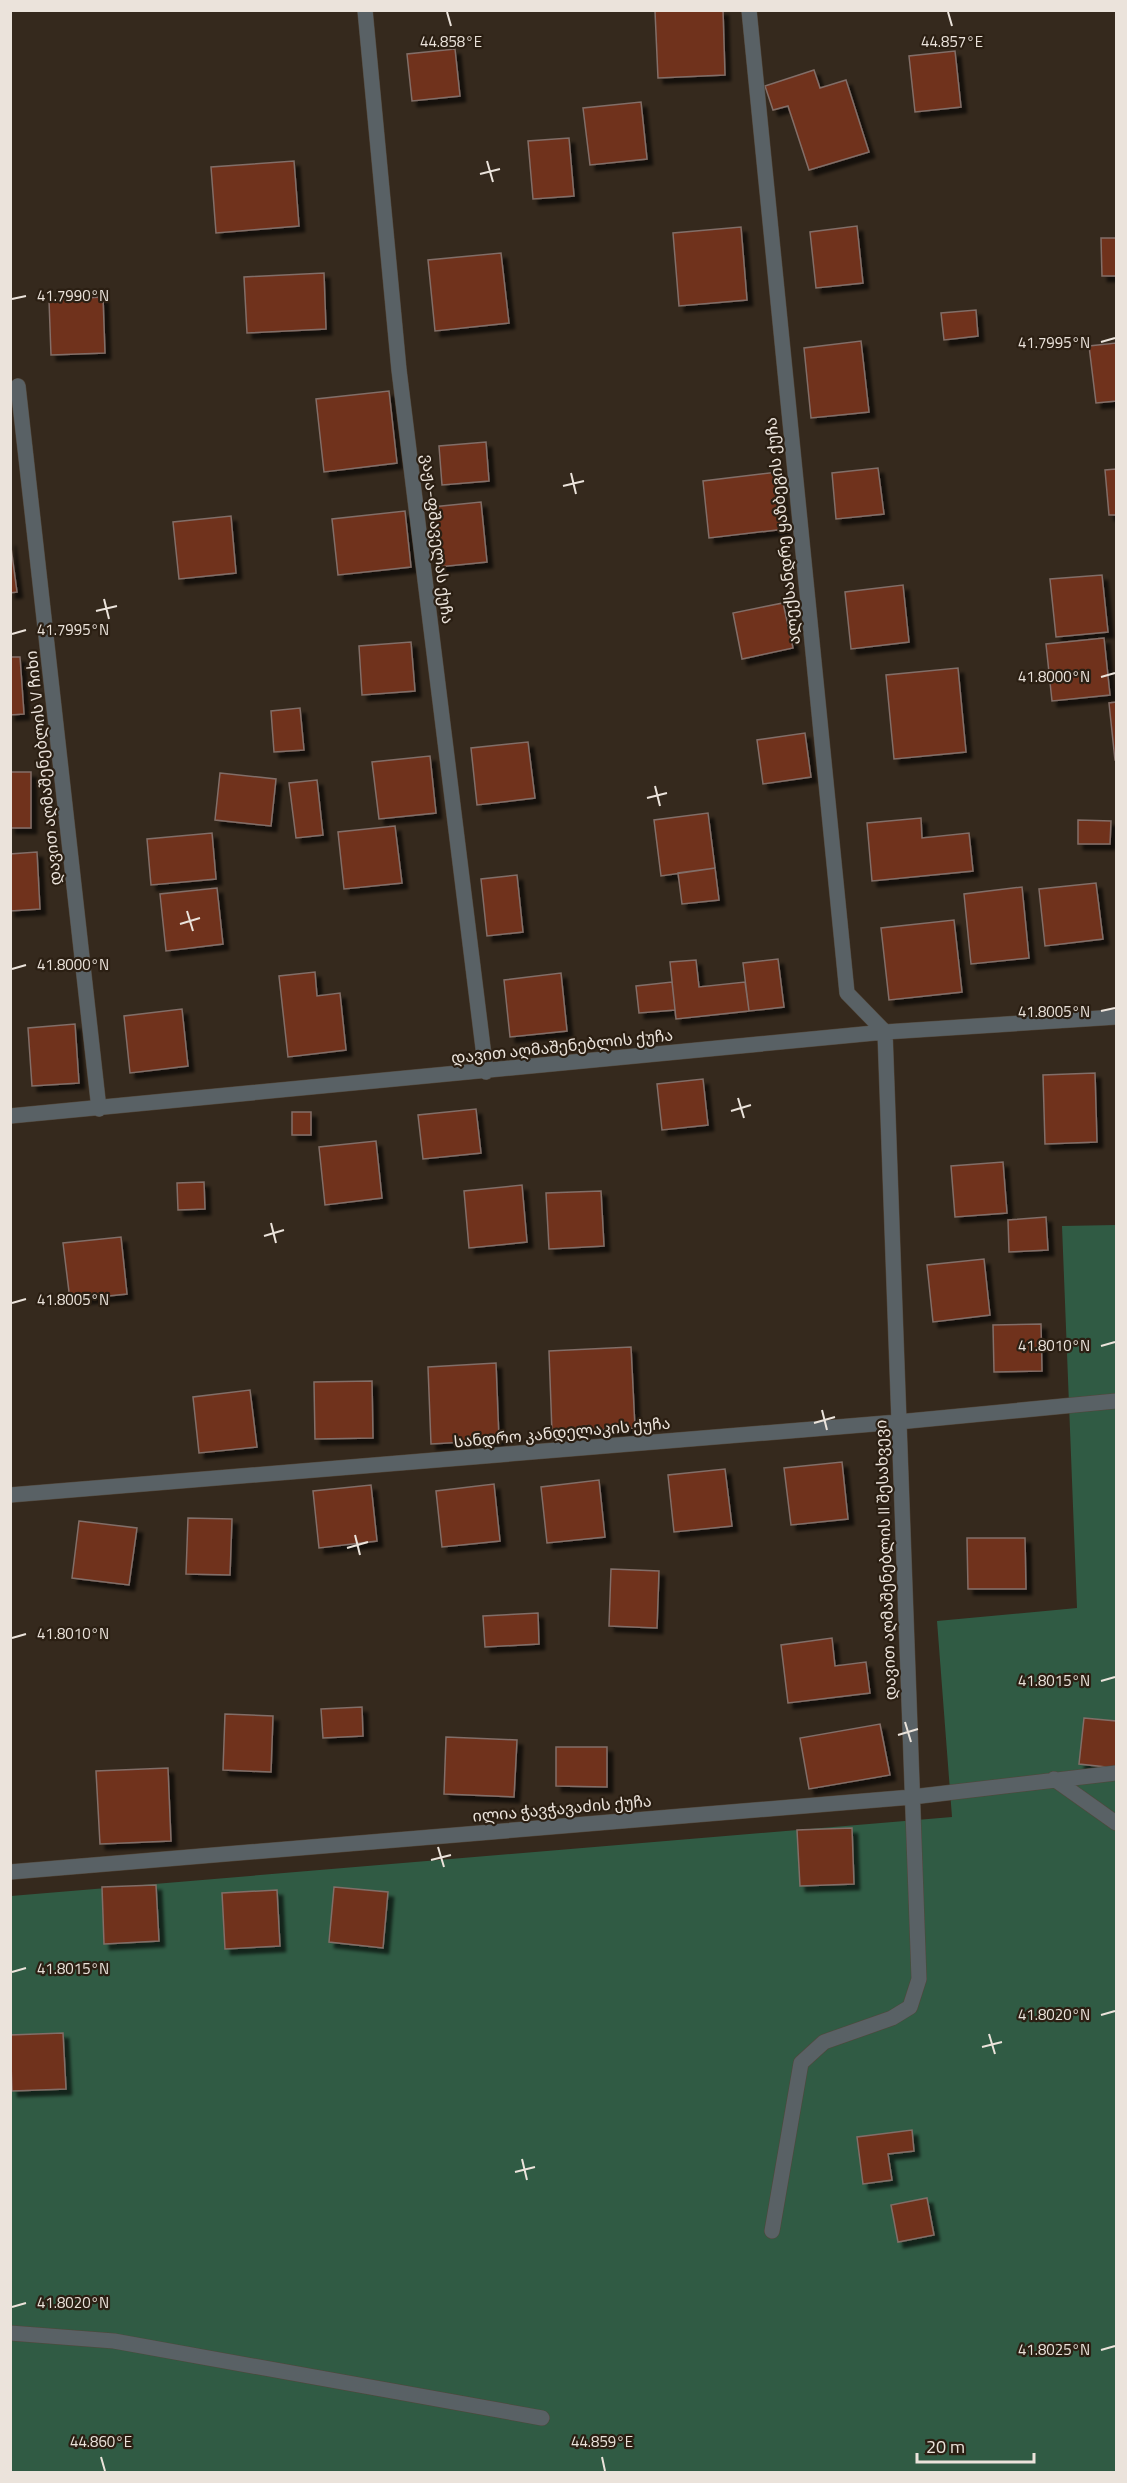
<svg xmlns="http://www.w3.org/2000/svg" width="1127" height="2483" font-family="'Titillium Web','Noto Sans Georgian',sans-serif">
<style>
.green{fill:#305b44}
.building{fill:#70301c;stroke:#826e67;stroke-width:1.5;filter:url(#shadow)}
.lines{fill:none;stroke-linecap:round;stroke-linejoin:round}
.minor-casing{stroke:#52473b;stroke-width:16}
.minor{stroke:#596165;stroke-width:15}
.ticks{fill:none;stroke:#ebe3db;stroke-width:2}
.labels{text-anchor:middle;stroke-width:4.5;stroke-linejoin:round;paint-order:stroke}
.street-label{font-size:16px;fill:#ebe3db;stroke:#2b1f13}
.ticks-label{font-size:15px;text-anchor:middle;fill:#ebe3db;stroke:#2b1f13;stroke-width:4.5;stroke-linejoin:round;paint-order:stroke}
</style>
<defs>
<filter id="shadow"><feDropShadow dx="5.5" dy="5.5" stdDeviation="1.5" flood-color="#0009"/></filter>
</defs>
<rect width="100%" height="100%" fill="#35291d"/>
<path class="green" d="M1116,1225V2472H11V1896L952,1817L937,1621L1077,1608L1062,1226Z"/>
<path class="building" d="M723,10L725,75L658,78L655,11Z
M455,49L460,96L412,101L407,54Z
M955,51L961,107L915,112L909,56Z
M814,70L820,88L846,80L869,152L809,170L788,106L773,110L765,86Z
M641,102L647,159L590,165L583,108Z
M569,138L574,196L533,199L528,141Z
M294,161L299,226L216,233L211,167Z
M857,226L863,283L816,288L810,232Z
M741,227L747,300L679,306L673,233Z
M1101,238H1116V276H1102Z
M501,253L509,323L435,331L428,260Z
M324,273L326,329L247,333L244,277Z
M103,297L105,353L51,355L49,300Z
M976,310L978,336L944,340L941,313Z
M861,341L869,412L811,418L804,348Z
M1116,343V401L1096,403L1089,346Z
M389,391L397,463L324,472L316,399Z
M486,442L489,481L442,485L439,446Z
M878,468L884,514L836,519L832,473Z
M1116,469V515H1109L1105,470Z
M778,472L785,529L709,538L703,481Z
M481,502L487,562L438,567L432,507Z
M405,511L411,567L338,575L332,519Z
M231,516L236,573L179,579L173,522Z
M10,540L17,592L10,593Z
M1102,575L1108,632L1056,637L1050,579Z
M903,585L909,642L851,649L845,592Z
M783,603L793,648L742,659L733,613Z
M1104,638L1110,695L1052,701L1046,644Z
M411,642L415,691L362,695L359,646Z
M10,657H20L24,714L10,715Z
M958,668L966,752L894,759L886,675Z
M1116,702V760H1115L1109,703Z
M300,708L304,750L274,752L271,711Z
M805,733L811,777L763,784L757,740Z
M528,742L535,798L477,805L471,748Z
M430,756L436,813L379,819L372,762Z
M10,772H31V828H10Z
M220,773L276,779L271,826L215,820Z
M317,780L323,835L296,838L289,783Z
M708,813L715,868L661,876L654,820Z
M921,818L922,838L969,833L973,871L872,881L867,823Z
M1078,820L1111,821L1110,844H1078Z
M395,826L402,883L344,889L338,832Z
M212,833L216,879L151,885L147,839Z
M37,852L40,909L10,911V854Z
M715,868L719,900L682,904L678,873Z
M517,875L523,932L487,936L481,879Z
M1096,883L1103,939L1045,946L1039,889Z
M1022,887L1029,958L971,964L964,894Z
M217,888L223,944L166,951L160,894Z
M954,920L962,992L889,1000L881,928Z
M778,959L784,1007L749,1011L743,963Z
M696,960L699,987L745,982L749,1011L676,1019L670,962Z
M315,972L317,996L340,993L346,1050L288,1057L279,976Z
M561,973L567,1031L510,1037L504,980Z
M672,982L675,1010L639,1013L636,986Z
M182,1009L188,1066L130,1073L124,1016Z
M75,1024L79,1083L32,1086L28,1028Z
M1095,1073L1097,1142L1045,1144L1043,1075Z
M703,1079L708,1125L662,1130L657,1084Z
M476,1109L481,1153L423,1159L418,1115Z
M292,1112H311V1135H292Z
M376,1141L382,1198L325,1205L319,1147Z
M1003,1162L1007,1213L955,1217L951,1166Z
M204,1182L205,1209L178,1210L177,1183Z
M522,1185L527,1242L469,1248L464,1191Z
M601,1191L604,1246L549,1249L546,1193Z
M1046,1217L1048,1250L1009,1252L1008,1220Z
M121,1237L127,1294L70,1300L63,1243Z
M984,1259L990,1315L933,1322L927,1265Z
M1041,1324L1042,1371L994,1372L993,1325Z
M631,1347L635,1428L552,1432L549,1351Z
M496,1363L499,1440L431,1444L428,1367Z
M372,1381L373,1438L315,1439L314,1382Z
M250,1390L257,1447L199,1453L193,1397Z
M842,1462L848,1519L791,1525L784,1468Z
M725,1469L732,1526L674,1532L668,1475Z
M599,1480L605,1537L547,1543L541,1487Z
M494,1484L500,1541L442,1547L436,1491Z
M371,1485L377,1541L319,1548L313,1491Z
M188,1518L232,1519L230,1575L186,1574Z
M79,1521L137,1528L129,1585L72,1578Z
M967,1538H1025L1026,1589H968Z
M611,1569L659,1571L657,1628L609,1626Z
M538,1613L539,1644L485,1647L483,1616Z
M832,1638L835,1666L866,1662L870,1693L788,1703L781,1645Z
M362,1707L363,1736L323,1738L321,1709Z
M225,1714L273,1716L271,1772L223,1770Z
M1084,1718L1116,1721V1768L1079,1764Z
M880,1724L890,1775L809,1789L800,1738Z
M446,1737L517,1740L514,1797L444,1794Z
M556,1747H607V1787L556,1786Z
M168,1768L171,1841L100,1844L96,1771Z
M852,1828L854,1884L800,1886L797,1830Z
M156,1885L159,1941L104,1944L102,1887Z
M334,1887L388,1892L383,1948L329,1942Z
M277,1890L280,1946L225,1949L222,1893Z
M63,2033L66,2089L12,2091L10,2035Z
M912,2130L914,2151L888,2154L892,2180L863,2184L857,2137Z
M927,2198L934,2235L898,2242L891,2205Z"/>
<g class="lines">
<g class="minor-casing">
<path id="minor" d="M365,10L399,370L486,1072
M749,10L847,993L885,1032L919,1979L910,2007L892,2018L824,2042L801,2063L772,2231
M18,386L99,1109
M10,1116L885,1032L1116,1017
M10,1495L898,1422L1116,1401
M1054,1779L1116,1823
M10,1872L912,1797L1116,1773
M10,2333L114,2341L542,2418"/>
</g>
<use href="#minor" class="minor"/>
</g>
<path class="ticks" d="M447,12L451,26M948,12L952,26M487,161L493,182M480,174L500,169M12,299L26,296M1101,342L1115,338M571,473L576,494M563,486L584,481M104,599L109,619M96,611L117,606M12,634L26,630M1101,677L1115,673M655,786L660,806M647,798L667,793M187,911L193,931M180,924L200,918M12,969L26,965M1101,1011L1115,1008M738,1098L744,1118M731,1111L751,1105M271,1223L276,1243M264,1236L284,1230M12,1303L26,1299M1101,1346L1115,1342M822,1410L827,1430M814,1423L835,1417M355,1535L360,1555M347,1548L368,1542M12,1638L26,1634M1101,1681L1115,1677M905,1722L911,1742M898,1735L918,1729M438,1847L444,1867M431,1860L451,1855M12,1972L26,1968M1101,2015L1115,2011M989,2034L995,2054M982,2047L1002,2042M522,2159L527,2180M515,2172L535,2167M12,2307L26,2303M1101,2350L1115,2346M101,2457L105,2471M602,2457L605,2471"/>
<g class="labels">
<g class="street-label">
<text transform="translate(782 531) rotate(-96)" y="6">ალექსანდრე ყაზბეგის ქუჩა</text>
<text transform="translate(438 539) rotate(83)" y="6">ვაჟა-ფშაველას ქუჩა</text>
<text transform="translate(43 768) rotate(-96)" y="6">დავით აღმაშენებლის V ჩიხი</text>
<text transform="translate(562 1046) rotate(-6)" y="6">დავით აღმაშენებლის ქუჩა</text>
<text transform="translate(562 1432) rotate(-5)" y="6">სანდრო კანდელაკის ქუჩა</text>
<text transform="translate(885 1560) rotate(-92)" y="6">დავით აღმაშენებლის II შესახვევი</text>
<text transform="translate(562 1808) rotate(-5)" y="6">ილია ჭავჭავაძის ქუჩა</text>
</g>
</g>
<g class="ticks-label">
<text x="451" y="47">44.858°E</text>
<text x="952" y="47">44.857°E</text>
<text x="73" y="301">41.7990°N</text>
<text x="1054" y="348">41.7995°N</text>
<text x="73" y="635">41.7995°N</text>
<text x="1054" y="682">41.8000°N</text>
<text x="73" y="970">41.8000°N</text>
<text x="1054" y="1017">41.8005°N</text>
<text x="73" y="1305">41.8005°N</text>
<text x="1054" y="1351">41.8010°N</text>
<text x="73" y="1639">41.8010°N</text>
<text x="1054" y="1686">41.8015°N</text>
<text x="73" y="1974">41.8015°N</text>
<text x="1054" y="2020">41.8020°N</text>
<text x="73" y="2308">41.8020°N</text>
<text x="1054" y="2355">41.8025°N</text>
<text x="101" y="2447">44.860°E</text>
<text x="602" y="2447">44.859°E</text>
</g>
<rect width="1127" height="2483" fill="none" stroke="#ebe3db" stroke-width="24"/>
<path d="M917 2453v9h117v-9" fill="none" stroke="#ebe3db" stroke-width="3"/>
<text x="926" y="2453" font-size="18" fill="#ebe3db" stroke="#2b1f13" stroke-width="4.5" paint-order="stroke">20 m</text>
</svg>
